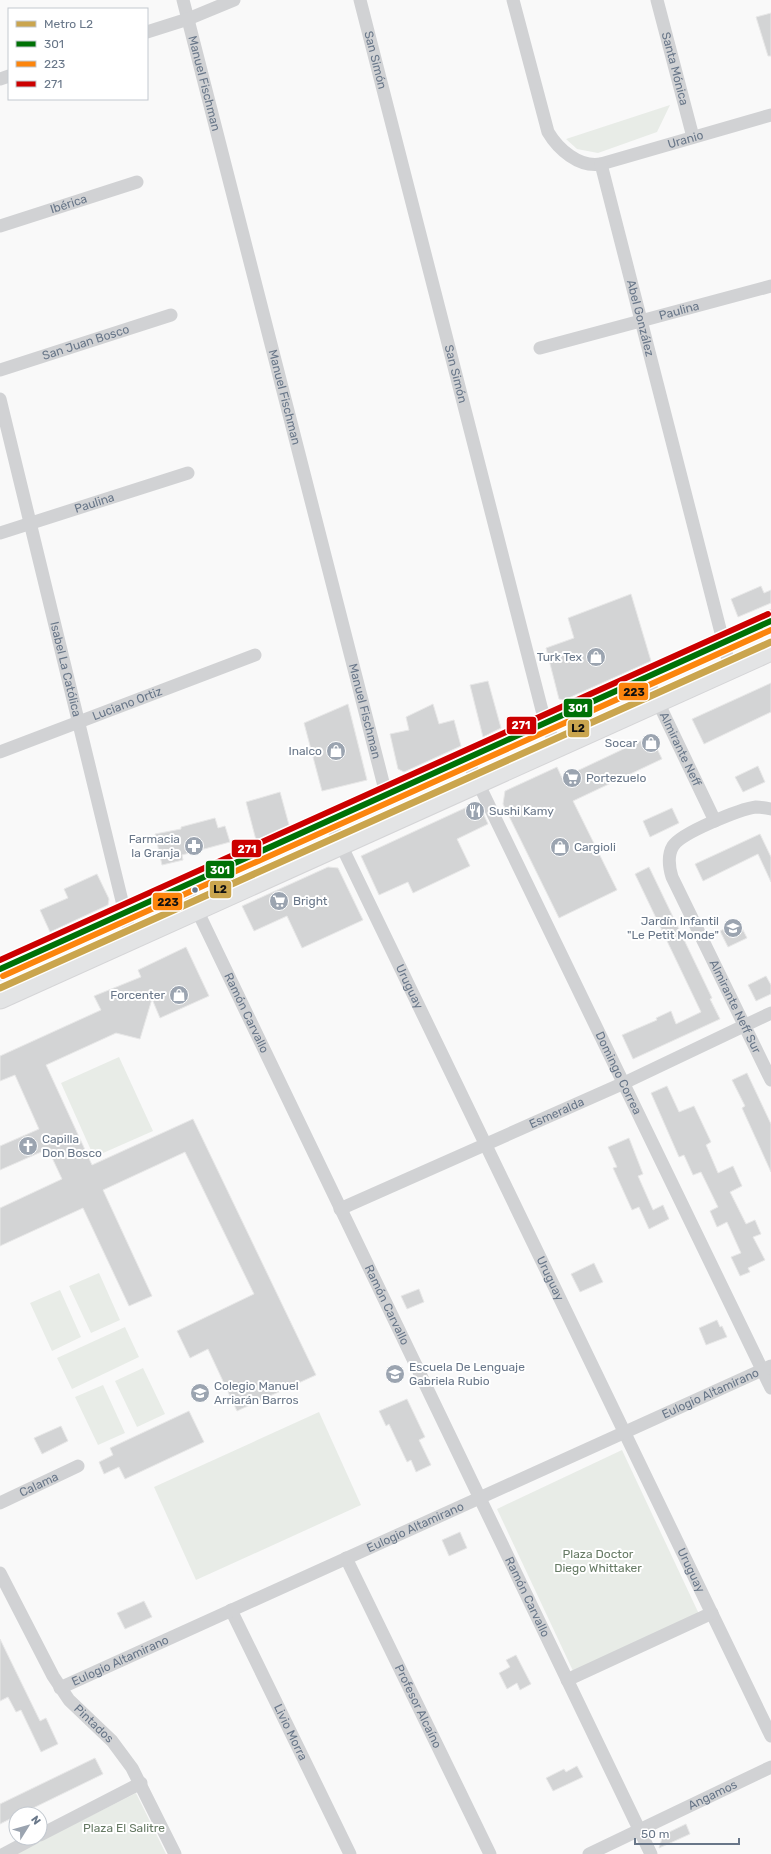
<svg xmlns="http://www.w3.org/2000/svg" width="771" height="1854" font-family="Rubik,sans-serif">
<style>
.green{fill:#e8ece7}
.building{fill:#d3d4d5;stroke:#e8e8e8}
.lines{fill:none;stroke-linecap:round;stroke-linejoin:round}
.primary-casing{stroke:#d5d5d7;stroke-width:23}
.minor{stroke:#d1d2d4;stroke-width:13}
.primary{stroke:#e3e4e5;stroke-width:21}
.bus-1-casing{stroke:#fff;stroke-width:9}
.bus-2-casing{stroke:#fff;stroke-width:9}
.bus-3-casing{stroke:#fff;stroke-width:9}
.bus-1{stroke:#007106;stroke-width:6}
.bus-2{stroke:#fc850d;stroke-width:6}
.bus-3{stroke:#c00;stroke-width:6}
.metro-1-casing{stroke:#fff;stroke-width:10}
.metro-1{stroke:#caa54e;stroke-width:7}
.bus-dot{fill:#697789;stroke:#fff;stroke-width:1.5}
.labels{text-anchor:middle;stroke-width:4;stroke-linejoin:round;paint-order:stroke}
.street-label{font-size:12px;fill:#697789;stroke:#fff}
.poi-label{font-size:12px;fill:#697789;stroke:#fff;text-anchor:start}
.park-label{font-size:12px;fill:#667a64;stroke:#fff}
.line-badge{stroke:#fff;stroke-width:1.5}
.badge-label{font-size:11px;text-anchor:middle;font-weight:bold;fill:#fff}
.pale-badge-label{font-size:11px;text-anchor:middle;font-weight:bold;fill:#111}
</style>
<rect width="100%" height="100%" fill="#f9f9f9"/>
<path class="green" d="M670,105L657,132L598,153L577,149L566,139Z
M119,1057L153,1131L94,1157L61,1083Z
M99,1273L120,1320L91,1333L69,1286Z
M60,1290L81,1337L52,1351L30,1303Z
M125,1327L139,1357L72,1389L57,1358Z
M143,1368L165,1414L137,1427L115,1381Z
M103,1385L125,1433L98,1445L75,1397Z
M319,1412L361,1505L196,1580L154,1487Z
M622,1450L699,1614L574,1673L497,1509Z
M136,1793L166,1854H14Z"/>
<path class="building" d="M771,13V56H768L756,17Z
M761,586L764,593L771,590V603L738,617L731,599Z
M631,594L651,661L564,700L559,699L546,648L574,638L568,618Z
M488,681L501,728L483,737L470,685Z
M771,683V712L704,744L692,719Z
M348,704L367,780L322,791L304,723Z
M433,704L439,724L454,720L461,746L404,772L398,769L390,734L409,730L406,717Z
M651,736L662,759L573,801L617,890L559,918L503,804L505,791L557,767L562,778Z
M758,766L765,782L743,792L735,777Z
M280,792L289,825L256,840L246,802Z
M478,802L488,824L457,839L470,866L413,893L408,882L379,895L361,856Z
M672,808L679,823L650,837L643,821Z
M215,818L218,828L225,826L230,842L182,855L183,860L162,865L155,834L181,829V827Z
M760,834L771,857V882L758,854L703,881L695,864Z
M328,867L338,868L363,920L302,948L287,916L254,931L242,906Z
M649,867L712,998L710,999L720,1019L633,1059L622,1035L657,1020L656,1018L671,1011L676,1024L701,1012L635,874Z
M97,874L109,899L108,905L50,932L40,910L68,898L64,889Z
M739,922L747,938L728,947L720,931Z
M186,947L209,996L160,1018L152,999L140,1039L116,1033L46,1065L92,1165L193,1119L316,1375L237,1411L208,1349L190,1358L177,1331L254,1294L185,1152L103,1190L152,1296L129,1306L83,1208L0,1246V1208L62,1179L48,1149L0,1170V1146L39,1129L15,1075L0,1081V1056L101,1010L94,996L141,977L138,970Z
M766,976L771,985V994L756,1001L748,985Z
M747,1073L771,1124V1172L742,1108L745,1106L732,1080Z
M667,1086L679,1112L694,1106L711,1142L706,1145L718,1173L733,1166L742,1186L730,1192L746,1224L755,1220L761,1234L753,1237L765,1260L748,1268L750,1272L740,1276L731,1257L741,1253L727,1222L717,1227L710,1211L718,1207L701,1172L693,1175L684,1155L679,1157L651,1093Z
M629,1138L643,1174L638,1176L653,1210L663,1205L669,1219L649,1229L639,1207L632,1210L613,1168L617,1167L608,1147Z
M594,1263L603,1282L580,1292L571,1274Z
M419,1289L424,1302L407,1309L401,1296Z
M717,1320L720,1327L722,1326L727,1337L706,1345L699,1328Z
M407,1399L425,1437L419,1440L431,1465L416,1472L411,1460L407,1462L389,1424L386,1426L379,1411Z
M189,1411L204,1442L125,1479L119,1467L104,1474L99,1462L113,1455L110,1448Z
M61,1426L68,1441L42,1454L34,1438Z
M460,1532L467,1548L449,1556L442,1540Z
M144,1601L152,1617L125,1629L117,1613Z
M0,1639L40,1721L46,1718L58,1744L41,1752L21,1710L16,1712L8,1697L0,1701Z
M516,1655L531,1684L520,1690L517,1683L507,1689L499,1673L510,1667L506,1660Z
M95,1758L103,1774L25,1812L16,1814V1816L0,1824V1804Z
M577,1766L583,1777L553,1791L546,1778L564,1769L566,1772Z
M686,1824L690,1834L659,1848L663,1835Z"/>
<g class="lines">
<g class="primary-casing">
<path id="primary" d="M0,969L771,621
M0,998L771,650"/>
</g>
<g class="minor">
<path id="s1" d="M183,0L386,794"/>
<path id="s2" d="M360,0L545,722L557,747"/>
<path id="s3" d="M513,0L548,132C558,149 579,168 601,164L771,115"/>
<path id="s4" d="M657,0L693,137"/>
<path d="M147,32L188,19L234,0"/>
<path d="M0,79L9,76"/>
<path id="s5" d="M601,164L730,668"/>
<path id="s6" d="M0,226L137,182"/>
<path id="s7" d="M540,348L771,286"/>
<path id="s8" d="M0,370L171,315"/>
<path id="s9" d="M0,399L131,938"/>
<path id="s10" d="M0,533L188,473"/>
<path id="s11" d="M646,677L715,821"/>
<path id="s12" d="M0,752L255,655"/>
<path id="s13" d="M466,758L771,1388"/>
<path id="s14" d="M771,809C766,808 761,807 756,807C740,809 681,833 673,846C667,856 669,867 672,877L771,1080"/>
<path id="s15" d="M329,820L771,1736"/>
<path id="s16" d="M185,885L651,1854"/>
<path id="s17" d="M340,1209L624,1083L771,1013"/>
<path id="s18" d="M0,1503L78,1466"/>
<path id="s19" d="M346,1558L490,1854"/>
<path id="s20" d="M0,1573L53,1676L69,1700L112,1741L132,1768L175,1854"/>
<path id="s21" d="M231,1610L350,1854"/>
<path d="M567,1680L712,1613"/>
<path id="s22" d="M60,1688L771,1366"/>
<path d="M40,1835L141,1783"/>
<path d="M4,1854L34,1838"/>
<path id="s23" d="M589,1854L771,1767"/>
</g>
<use href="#primary" class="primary"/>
<g class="bus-1-casing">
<path id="bus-1" d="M0,969L771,621"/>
</g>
<g class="bus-2-casing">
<path id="bus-2" d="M3,976L771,630"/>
</g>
<g class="bus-3-casing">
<path id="bus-3" d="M0,960L768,614"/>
</g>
<use href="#bus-1" class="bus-1"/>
<use href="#bus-2" class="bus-2"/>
<use href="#bus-3" class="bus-3"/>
<g class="metro-1-casing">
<path id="metro-1" d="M0,988L771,642"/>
</g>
<use href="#metro-1" class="metro-1"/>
</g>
<defs>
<g id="shop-disc" transform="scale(1)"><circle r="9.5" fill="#9ba4b0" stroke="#fff"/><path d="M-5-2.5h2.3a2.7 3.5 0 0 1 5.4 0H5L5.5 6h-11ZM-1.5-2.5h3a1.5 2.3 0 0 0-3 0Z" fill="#fff"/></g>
<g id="supermarket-disc" transform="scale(1)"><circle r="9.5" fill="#9ba4b0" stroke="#fff"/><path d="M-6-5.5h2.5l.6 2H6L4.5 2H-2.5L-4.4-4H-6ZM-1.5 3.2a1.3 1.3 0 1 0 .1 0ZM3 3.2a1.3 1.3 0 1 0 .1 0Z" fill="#fff"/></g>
<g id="restaurant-disc" transform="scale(1)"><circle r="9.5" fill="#9ba4b0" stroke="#fff"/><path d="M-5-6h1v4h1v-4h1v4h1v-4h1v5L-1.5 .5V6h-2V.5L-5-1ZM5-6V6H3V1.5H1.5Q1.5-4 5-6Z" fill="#fff"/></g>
<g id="pharmacy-disc" transform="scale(1)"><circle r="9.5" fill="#9ba4b0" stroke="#fff"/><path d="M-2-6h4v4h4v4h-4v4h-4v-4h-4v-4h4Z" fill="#fff"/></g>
<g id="school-disc" transform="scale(1)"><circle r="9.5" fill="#9ba4b0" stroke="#fff"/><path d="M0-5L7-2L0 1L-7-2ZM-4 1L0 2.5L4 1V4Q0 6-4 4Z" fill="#fff"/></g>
<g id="church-disc" transform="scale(1)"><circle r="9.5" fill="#9ba4b0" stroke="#fff"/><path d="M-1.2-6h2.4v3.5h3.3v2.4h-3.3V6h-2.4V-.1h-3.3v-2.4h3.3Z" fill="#fff"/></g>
</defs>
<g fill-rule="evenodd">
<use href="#shop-disc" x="596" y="657"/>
<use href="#shop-disc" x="651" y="743"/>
<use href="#shop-disc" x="336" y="751"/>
<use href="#supermarket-disc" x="572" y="778"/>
<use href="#restaurant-disc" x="475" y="811"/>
<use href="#pharmacy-disc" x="194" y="846"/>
<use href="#shop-disc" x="560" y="847"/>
<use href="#supermarket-disc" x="279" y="901"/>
<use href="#school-disc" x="733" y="928"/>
<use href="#shop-disc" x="179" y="995"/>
<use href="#church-disc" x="28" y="1146"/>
<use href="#school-disc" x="395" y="1374"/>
<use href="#school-disc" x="200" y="1393"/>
</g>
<circle class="bus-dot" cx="195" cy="890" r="3.5"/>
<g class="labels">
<g class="street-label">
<text dy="4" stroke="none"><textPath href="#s2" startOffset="62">San Simón</textPath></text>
<text dy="4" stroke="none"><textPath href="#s4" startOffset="71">Santa Mónica</textPath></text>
<text dy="4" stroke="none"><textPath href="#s1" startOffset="86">Manuel Fischman</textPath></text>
<text dy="4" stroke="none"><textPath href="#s3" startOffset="290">Uranio</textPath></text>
<text dy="4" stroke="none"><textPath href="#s6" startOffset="72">Ibérica</textPath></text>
<text dy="4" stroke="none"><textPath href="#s7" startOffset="144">Paulina</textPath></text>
<text dy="4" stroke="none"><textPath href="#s5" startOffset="159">Abel González</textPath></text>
<text dy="4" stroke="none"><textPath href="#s8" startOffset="90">San Juan Bosco</textPath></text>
<text dy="4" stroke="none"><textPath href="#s2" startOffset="386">San Simón</textPath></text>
<text dy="4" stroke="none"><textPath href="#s1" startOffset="410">Manuel Fischman</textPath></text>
<text dy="4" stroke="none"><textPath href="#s10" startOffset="99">Paulina</textPath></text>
<text dy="4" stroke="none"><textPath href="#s9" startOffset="278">Isabel La Católica</textPath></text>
<text dy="4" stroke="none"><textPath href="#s12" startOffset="136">Luciano Ortiz</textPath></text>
<text dy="4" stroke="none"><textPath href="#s1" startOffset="734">Manuel Fischman</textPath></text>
<text dy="4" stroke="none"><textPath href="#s11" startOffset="80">Almirante Neff</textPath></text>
<text dy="4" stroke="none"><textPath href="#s15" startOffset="185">Uruguay</textPath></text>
<text dy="4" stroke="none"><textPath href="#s14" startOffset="284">Almirante Neff Sur</textPath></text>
<text dy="4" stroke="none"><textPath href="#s16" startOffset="142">Ramón Carvallo</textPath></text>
<text dy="4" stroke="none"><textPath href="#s13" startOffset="350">Domingo Correa</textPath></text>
<text dy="4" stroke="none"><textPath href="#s17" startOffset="237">Esmeralda</textPath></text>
<text dy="4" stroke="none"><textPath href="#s15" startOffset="509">Uruguay</textPath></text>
<text dy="4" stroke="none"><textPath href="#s16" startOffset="466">Ramón Carvallo</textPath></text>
<text dy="4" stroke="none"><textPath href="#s22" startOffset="714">Eulogio Altamirano</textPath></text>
<text dy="4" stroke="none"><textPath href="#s18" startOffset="43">Calama</textPath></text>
<text dy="4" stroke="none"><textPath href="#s22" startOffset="390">Eulogio Altamirano</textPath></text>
<text dy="4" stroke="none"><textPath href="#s15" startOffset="833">Uruguay</textPath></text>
<text dy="4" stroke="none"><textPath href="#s16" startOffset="790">Ramón Carvallo</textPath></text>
<text dy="4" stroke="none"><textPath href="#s22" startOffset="66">Eulogio Altamirano</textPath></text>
<text dy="4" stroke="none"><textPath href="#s19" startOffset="165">Profesor Alcaíno</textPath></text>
<text dy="4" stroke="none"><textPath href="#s20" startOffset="179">Pintados</textPath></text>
<text dy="4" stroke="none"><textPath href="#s21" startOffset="136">Livio Morra</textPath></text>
<text dy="4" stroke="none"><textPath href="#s23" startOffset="137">Angamos</textPath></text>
</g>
<g class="poi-label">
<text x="582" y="661" text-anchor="end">Turk Tex</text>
<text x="637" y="747" text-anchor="end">Socar</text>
<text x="322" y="755" text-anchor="end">Inalco</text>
<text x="586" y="782">Portezuelo</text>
<text x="489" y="815">Sushi Kamy</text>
<text x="180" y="843" text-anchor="end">Farmacia<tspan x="180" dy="14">la Granja</tspan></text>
<text x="574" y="851">Cargioli</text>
<text x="293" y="905">Bright</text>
<text x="719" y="925" text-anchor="end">Jardín Infantil<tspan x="719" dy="14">"Le Petit Monde"</tspan></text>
<text x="165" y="999" text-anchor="end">Forcenter</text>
<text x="42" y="1143">Capilla<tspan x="42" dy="14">Don Bosco</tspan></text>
<text x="409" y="1371">Escuela De Lenguaje<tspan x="409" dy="14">Gabriela Rubio</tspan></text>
<text x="214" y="1390">Colegio Manuel<tspan x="214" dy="14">Arriarán Barros</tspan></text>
</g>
<g class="park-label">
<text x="598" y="1558">Plaza Doctor<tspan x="598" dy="14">Diego Whittaker</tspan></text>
<text x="124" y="1832">Plaza El Salitre</text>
</g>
</g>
<g class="line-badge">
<rect x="618" y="682" width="31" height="19" rx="4" fill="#fc850d"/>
<rect x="563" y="698" width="30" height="20" rx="4" fill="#007106"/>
<rect x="506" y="716" width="31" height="19" rx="4" fill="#c00"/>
<rect x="567" y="719" width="23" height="19" rx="4" fill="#caa54e"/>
<rect x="231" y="839" width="31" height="19" rx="4" fill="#c00"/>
<rect x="205" y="860" width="30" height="19" rx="4" fill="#007106"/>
<rect x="209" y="880" width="23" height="19" rx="4" fill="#caa54e"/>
<rect x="152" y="892" width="31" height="19" rx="4" fill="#fc850d"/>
</g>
<g class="badge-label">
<text x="578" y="712">301</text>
<text x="521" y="729">271</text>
<text x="247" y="853">271</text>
<text x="220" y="874">301</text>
</g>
<g class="pale-badge-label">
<text x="634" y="696">223</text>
<text x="578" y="732">L2</text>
<text x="220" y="893">L2</text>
<text x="168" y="906">223</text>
</g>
<rect x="8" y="8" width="140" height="92" fill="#ffffff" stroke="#c3c9d0"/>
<rect x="16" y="21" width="20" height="6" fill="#caa54e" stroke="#c3c9d0"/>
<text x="44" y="28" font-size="12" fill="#697789">Metro L2</text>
<rect x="16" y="41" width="20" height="6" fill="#007106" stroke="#c3c9d0"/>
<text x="44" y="48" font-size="12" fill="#697789">301</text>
<rect x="16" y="61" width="20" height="6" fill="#fc850d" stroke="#c3c9d0"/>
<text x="44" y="68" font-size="12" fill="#697789">223</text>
<rect x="16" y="81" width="20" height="6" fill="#cc0000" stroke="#c3c9d0"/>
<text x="44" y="88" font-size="12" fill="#697789">271</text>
<g transform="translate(28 1826) rotate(53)"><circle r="19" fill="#ffffff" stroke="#c3c9d0"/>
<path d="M0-3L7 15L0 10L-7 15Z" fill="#9ba4b0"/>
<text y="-6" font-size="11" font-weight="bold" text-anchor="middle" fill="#697789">N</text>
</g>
<path d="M635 1838v6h104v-6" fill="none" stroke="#697789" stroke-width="2"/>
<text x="641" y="1838" font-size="12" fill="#697789" stroke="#ffffff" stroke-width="3" paint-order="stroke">50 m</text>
</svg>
